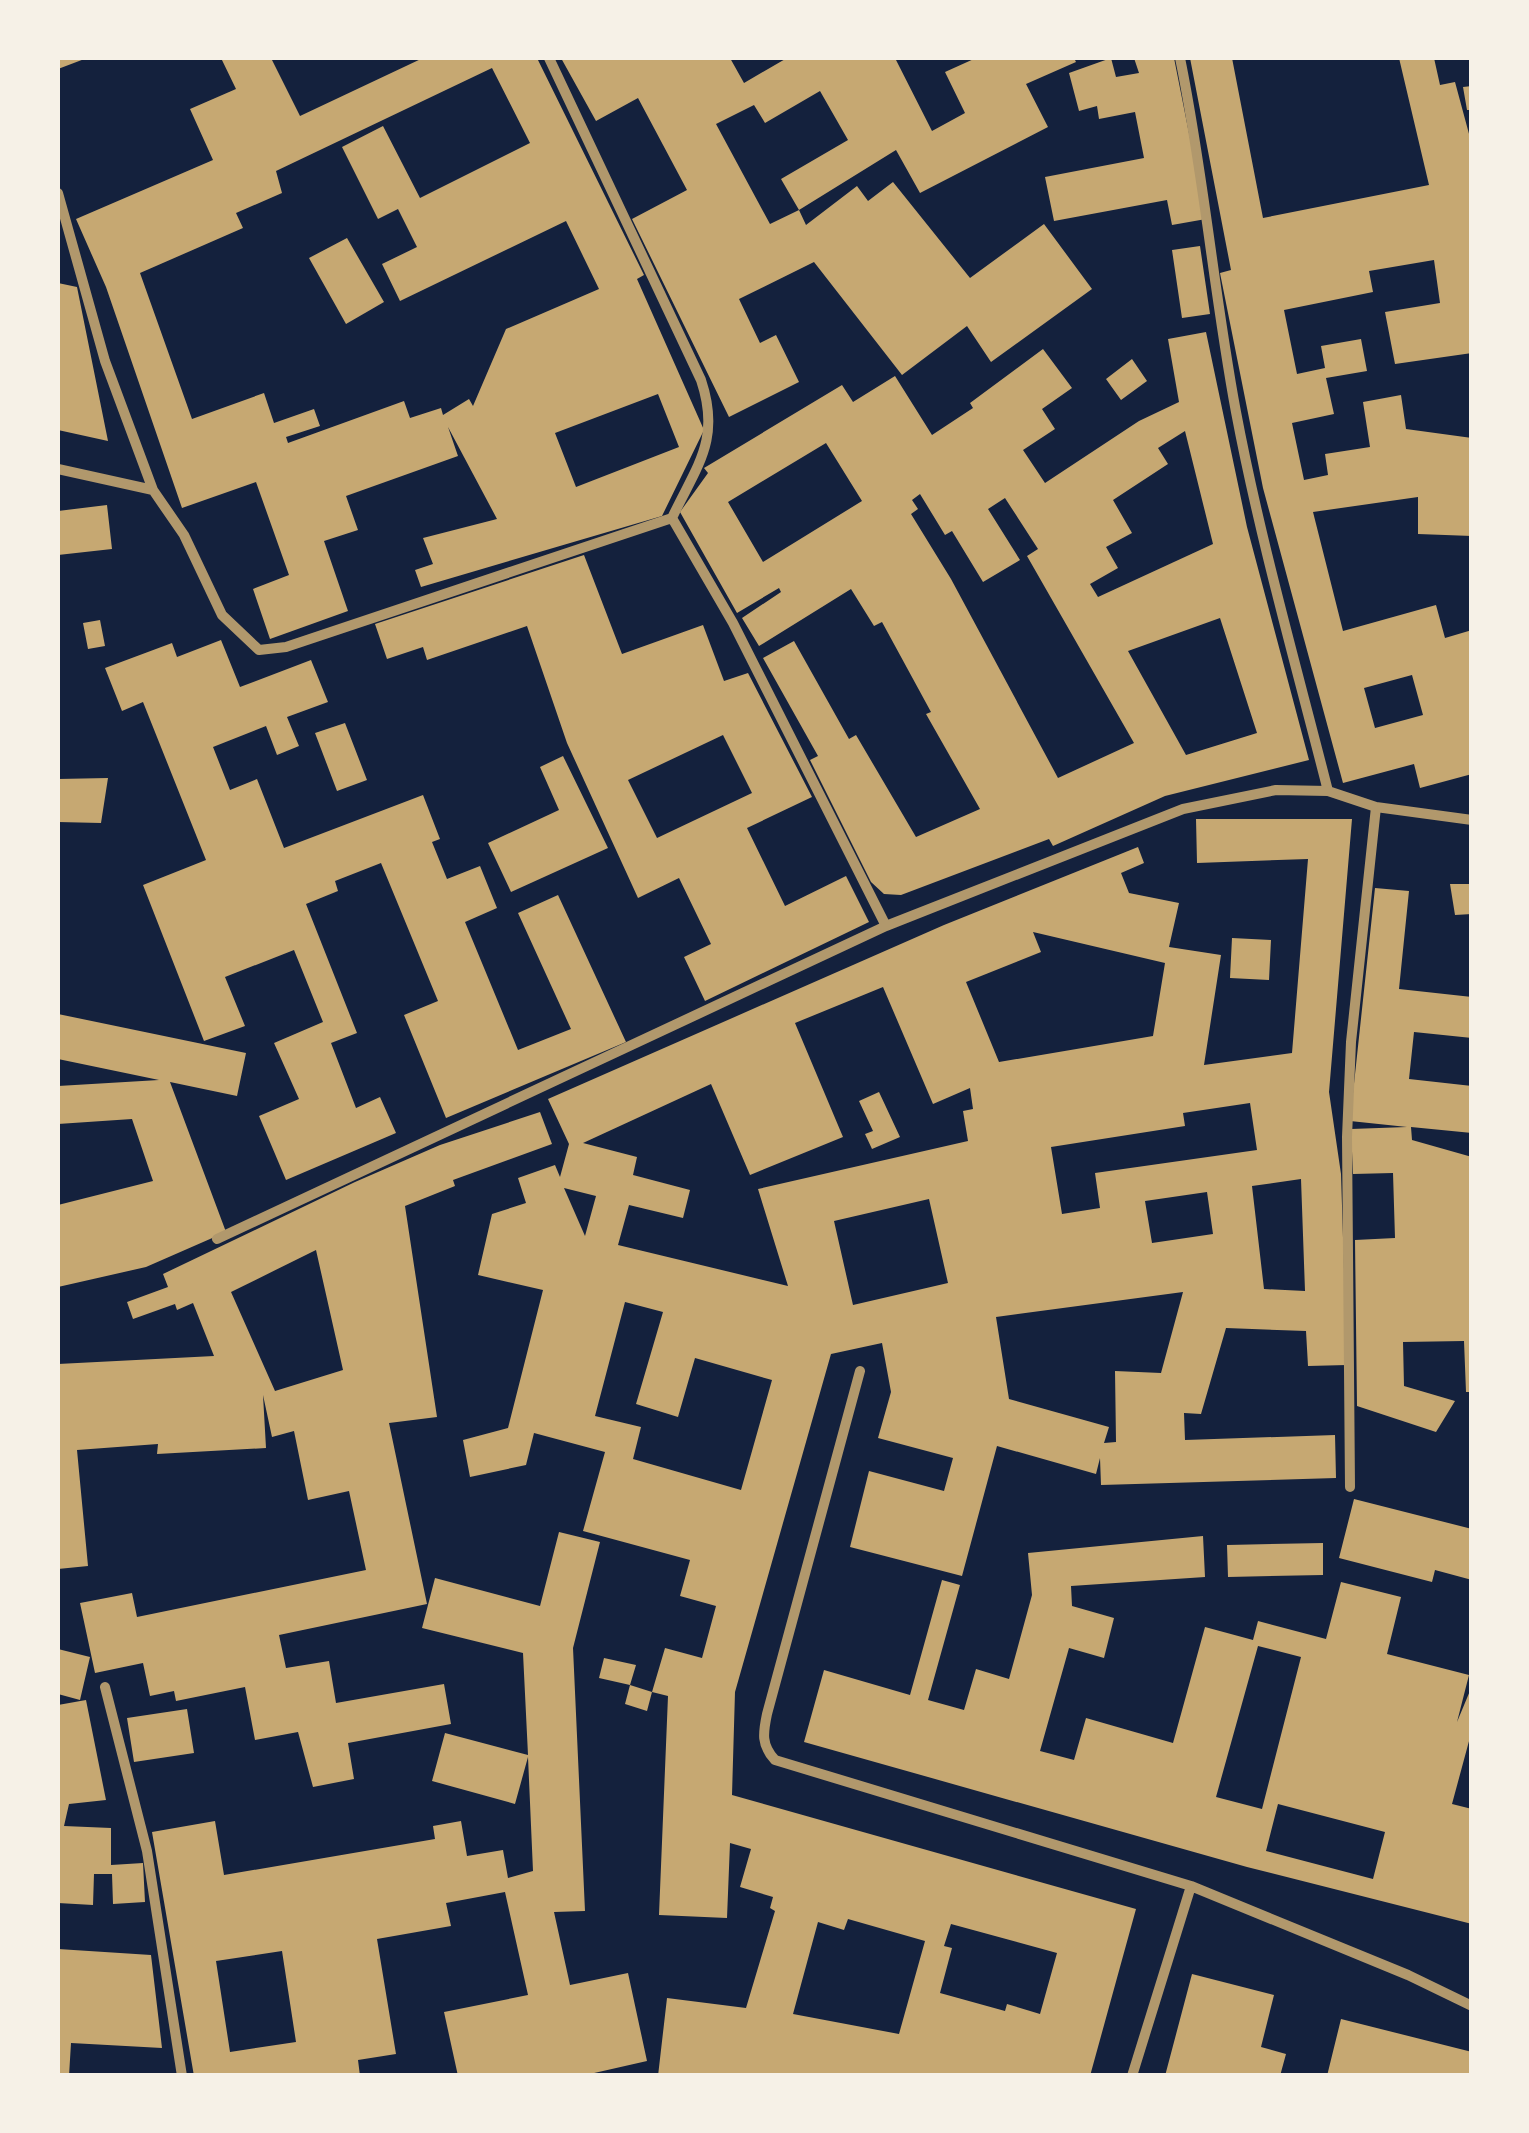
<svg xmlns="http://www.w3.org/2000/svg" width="1529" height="2133" font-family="'Exo 2',sans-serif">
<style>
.building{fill:#c6a872;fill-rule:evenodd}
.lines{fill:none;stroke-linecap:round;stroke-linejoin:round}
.minor{stroke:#b1986c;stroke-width:10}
</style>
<rect width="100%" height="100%" fill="#14213d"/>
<path class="building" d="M58,58H87L58,69Z
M221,58H271L300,116L423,58H537L644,275L637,279L704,430L662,516L421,587L415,570L433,564L423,538L497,519L448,427L458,456L346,496L358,530L324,541L348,611L270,639L253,589L289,575L256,482L182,508L106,287L76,219L213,160L190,109L236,89ZM492,68L530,143L420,198L383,126L342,147L378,219L398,209L417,247L382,264L400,301L566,221L599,289L506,329L473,406L469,399L443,415L441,408L410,418L404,401L288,443L286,437L320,426L314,409L274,423L264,393L192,419L140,273L243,228L236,213L282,193L276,171ZM658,394L679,447L576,487L555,433Z
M561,58H730L744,83L787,58H895L932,131L965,113L945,72L976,58H1074L1076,62L1026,84L1048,127L920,193L896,150L799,210L781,179L848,140L820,91L765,123L754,105L716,124L770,224L799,210L806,225L857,186L868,201L893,182L970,278L1044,224L1092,289L991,362L967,326L902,375L814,262L739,299L760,343L776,335L799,382L729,417L632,219L687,190L638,98L596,121Z
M1111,58L1116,77L1139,73L1134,58H1174L1206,219L1172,225L1167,200L1054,221L1045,177L1144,158L1135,112L1099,119L1097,106L1079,111L1069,73Z
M1190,58H1232L1263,218L1429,185L1399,58H1434L1440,85L1455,82L1472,145V353L1395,364L1385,312L1440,303L1434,260L1369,271L1373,292L1284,310L1297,374L1325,368L1321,346L1361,339L1367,371L1326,378L1334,414L1292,423L1304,480L1328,475L1325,454L1370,447L1363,402L1401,395L1406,429L1472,438V536L1418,534V497L1313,512L1343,631L1436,605L1445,638L1472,630V774L1420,788L1414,764L1343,783L1263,488L1220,273L1231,270ZM1412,675L1423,715L1375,728L1364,688Z
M1472,86V110H1467L1463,87Z
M347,238L384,302L346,324L309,258Z
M1200,246L1210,314L1182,318L1172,250Z
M58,283L77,287L108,441L58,430Z
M1206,332L1247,527L1309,760L1165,796L1053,846L1049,839L901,895L884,894L871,882L810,760L818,756L763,658L794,641L849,739L856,735L916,837L980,809L926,714L931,712L882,622L874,626L851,589L759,646L742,618L781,592L779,588L737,613L680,512L708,473L704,468L842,385L853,402L895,376L932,435L973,408L970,403L1043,349L1072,388L1042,409L1055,429L1023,450L1045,483L1139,421L1179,402L1168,339ZM1185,431L1213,544L1098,597L1090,584L1118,568L1106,547L1132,533L1113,500L1168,464L1158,448ZM826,443L862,501L763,562L728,502ZM920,494L945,535L952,531L983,582L1020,560L988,509L1005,498L1038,549L1027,556L1134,743L1058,778L951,579L911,514L918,509L912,500ZM1220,618L1257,733L1186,755L1128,651Z
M1132,359L1147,381L1121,400L1106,379Z
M107,505L112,549L58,555V511Z
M584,555L622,654L703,625L724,681L748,673L812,797L747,828L785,906L846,876L869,922L705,1001L684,957L711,944L679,878L638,898L567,743L527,626L427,660L423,647L387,659L375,624ZM723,735L752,793L657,838L628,780Z
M100,620L105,646L88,649L83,623Z
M221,640L240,687L311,660L328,702L287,717L299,746L277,755L266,726L213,747L230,790L257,779L284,848L423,795L440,839L432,842L447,879L480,866L497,908L465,922L518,1050L571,1029L518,913L558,895L626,1042L446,1118L404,1015L438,1001L381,863L335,881L338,891L306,904L357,1033L331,1043L356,1108L380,1097L396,1133L286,1180L259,1116L299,1099L274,1043L323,1022L294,950L225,977L245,1026L204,1041L143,885L206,860L143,702L122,711L105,668L172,643L177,657Z
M345,723L367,780L337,791L315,733Z
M563,756L608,848L511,892L488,843L559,810L540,767Z
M108,778L101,823L58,822V779Z
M1196,819H1352L1329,1092L1341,1174L1347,1365L1308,1366L1306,1331L1226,1328L1201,1414L1184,1413L1185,1440L1335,1435L1336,1478L1101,1485L1100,1458L1096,1474L997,1446L962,1576L850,1547L869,1471L944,1491L953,1458L878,1438L891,1392L882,1343L831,1354L735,1692L732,1795L1136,1909L1090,2076H658L667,1998L746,2008L775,1911L770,1908L773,1897L740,1887L751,1849L730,1843L727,1918L659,1915L668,1696L652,1692L665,1648L702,1658L716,1606L680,1596L690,1560L583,1531L605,1452L534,1433L526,1465L470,1477L463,1440L508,1428L543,1290L478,1275L492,1214L526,1203L518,1178L555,1165L560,1177L569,1144L548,1099L944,925L1138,847L1144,863L1121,873L1129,893L1179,903L1169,947L1221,955L1204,1065L1292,1053L1308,859L1197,863ZM1033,932L1165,963L1153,1036L999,1062L966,982L1041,952ZM883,987L933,1104L970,1088L973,1109L963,1111L968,1141L758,1189L788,1286L618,1245L629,1205L683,1218L690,1190L633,1175L637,1157L583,1143L711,1084L750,1175L843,1137L795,1023ZM1250,1103L1257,1150L1095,1173L1100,1208L1062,1214L1051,1147L1185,1126L1183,1113ZM1301,1179L1305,1291L1264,1289L1252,1186ZM564,1188L596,1196L585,1236ZM1207,1192L1213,1234L1152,1243L1145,1201ZM929,1199L948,1283L853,1305L834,1221ZM1183,1292L1161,1373L1115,1371L1116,1442L1104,1443L1109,1427L1009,1399L996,1317ZM625,1302L663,1312L636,1404L678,1417L695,1358L772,1380L741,1490L633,1459L641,1427L595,1416ZM848,1919L925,1941L899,2034L793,2014L818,1922L844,1930ZM951,1924L1057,1953L1040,2014L1007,2004L1005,2011L940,1993L952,1948L944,1946Z
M1450,884H1472V914L1455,915Z
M1375,888L1409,891L1399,989L1472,997V1038L1414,1032L1409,1079L1472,1086V1133L1411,1127L1412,1140L1472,1157V1392H1466L1464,1341L1403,1342L1404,1386L1455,1401L1436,1432L1357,1406L1355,1240L1395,1238L1393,1173L1353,1174L1351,1129L1407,1127L1350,1121Z
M1232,938L1271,940L1269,980L1230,978Z
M58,1014L246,1053L237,1096L170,1082L226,1232L146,1267L58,1287V1205L153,1181L132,1119L58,1124V1086L159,1080L58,1059Z
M879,1092L900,1137L872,1149L865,1134L873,1131L859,1101Z
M540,1112L552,1144L453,1180L455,1186L405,1206L437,1417L389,1423L427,1604L279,1635L286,1668L329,1661L336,1703L444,1684L451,1724L348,1743L354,1779L313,1787L298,1732L255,1740L245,1687L176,1701L174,1691L150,1696L143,1663L95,1673L80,1603L132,1593L137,1617L366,1570L349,1491L308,1500L294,1431L272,1437L263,1395L266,1448L157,1454L158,1444L77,1450L88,1566L58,1569V1364L214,1356L193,1303L177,1310L175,1304L133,1319L127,1302L168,1287L163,1274L355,1182L440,1145ZM316,1250L343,1370L275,1391L231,1292Z
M1354,1499L1472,1529V1580L1435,1570L1432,1582L1339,1558Z
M559,1532L600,1542L573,1648L585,1911L554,1912L570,1985L628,1973L647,2061L581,2076H458L444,2012L528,1995L505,1892L446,1903L451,1926L377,1939L396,2054L358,2060L360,2076H194L152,1832L215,1821L224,1875L435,1839L433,1826L461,1821L467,1856L503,1850L508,1878L533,1871L528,1757L515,1804L432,1781L445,1733L528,1755L523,1653L422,1628L435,1578L540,1606ZM282,1951L296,2042L230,2052L216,1961Z
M1203,1536L1205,1577L1071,1586L1072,1606L1114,1618L1104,1658L1069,1648L1040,1751L1074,1760L1086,1718L1173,1743L1205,1627L1253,1640L1258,1621L1326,1639L1341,1582L1401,1597L1387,1654L1469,1675L1457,1722L1472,1686V1730L1452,1804L1472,1809V1924L1247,1867L804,1742L824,1670L910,1695L942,1580L960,1585L928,1700L964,1710L976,1669L1009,1679L1032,1595L1028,1553ZM1258,1646L1301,1657L1262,1809L1216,1797ZM1278,1804L1385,1832L1373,1879L1266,1851Z
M1323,1543V1575L1228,1577L1227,1545Z
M58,1649L90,1657L80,1700L58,1694Z
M604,1658L636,1665L630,1685L652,1692L647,1711L625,1704L630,1685L599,1678Z
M86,1700L106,1800L69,1804L64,1826L111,1828V1865L143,1863L145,1902L113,1904L112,1874H94L93,1905L58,1903V1705Z
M187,1709L194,1753L134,1762L127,1718Z
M58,1949L151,1955L162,2048L71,2043L69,2076H58Z
M1192,1974L1274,1995L1261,2047L1286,2054L1280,2076H1165Z
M1341,2019L1472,2052V2076H1327Z"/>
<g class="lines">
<path class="minor" d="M549,58L701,380C721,440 697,465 672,518
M1180,58C1204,175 1214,295 1236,412C1260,539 1296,665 1328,791
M58,193L105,361L153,490L184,535L222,615L259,650L286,647L672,518L733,623L886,926
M58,469L153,490
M217,1239L886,926L1183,809L1276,790L1328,791L1376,807L1472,820
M860,1371L767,1714C763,1733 761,1745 775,1760L1191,1886L1408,1975L1472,2006
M1350,1487L1347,1137L1351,1042L1376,807
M105,1687L147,1851L182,2076
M1132,2076L1191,1886"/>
</g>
<rect width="1529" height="2133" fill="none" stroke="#f6f1e7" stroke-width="120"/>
</svg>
